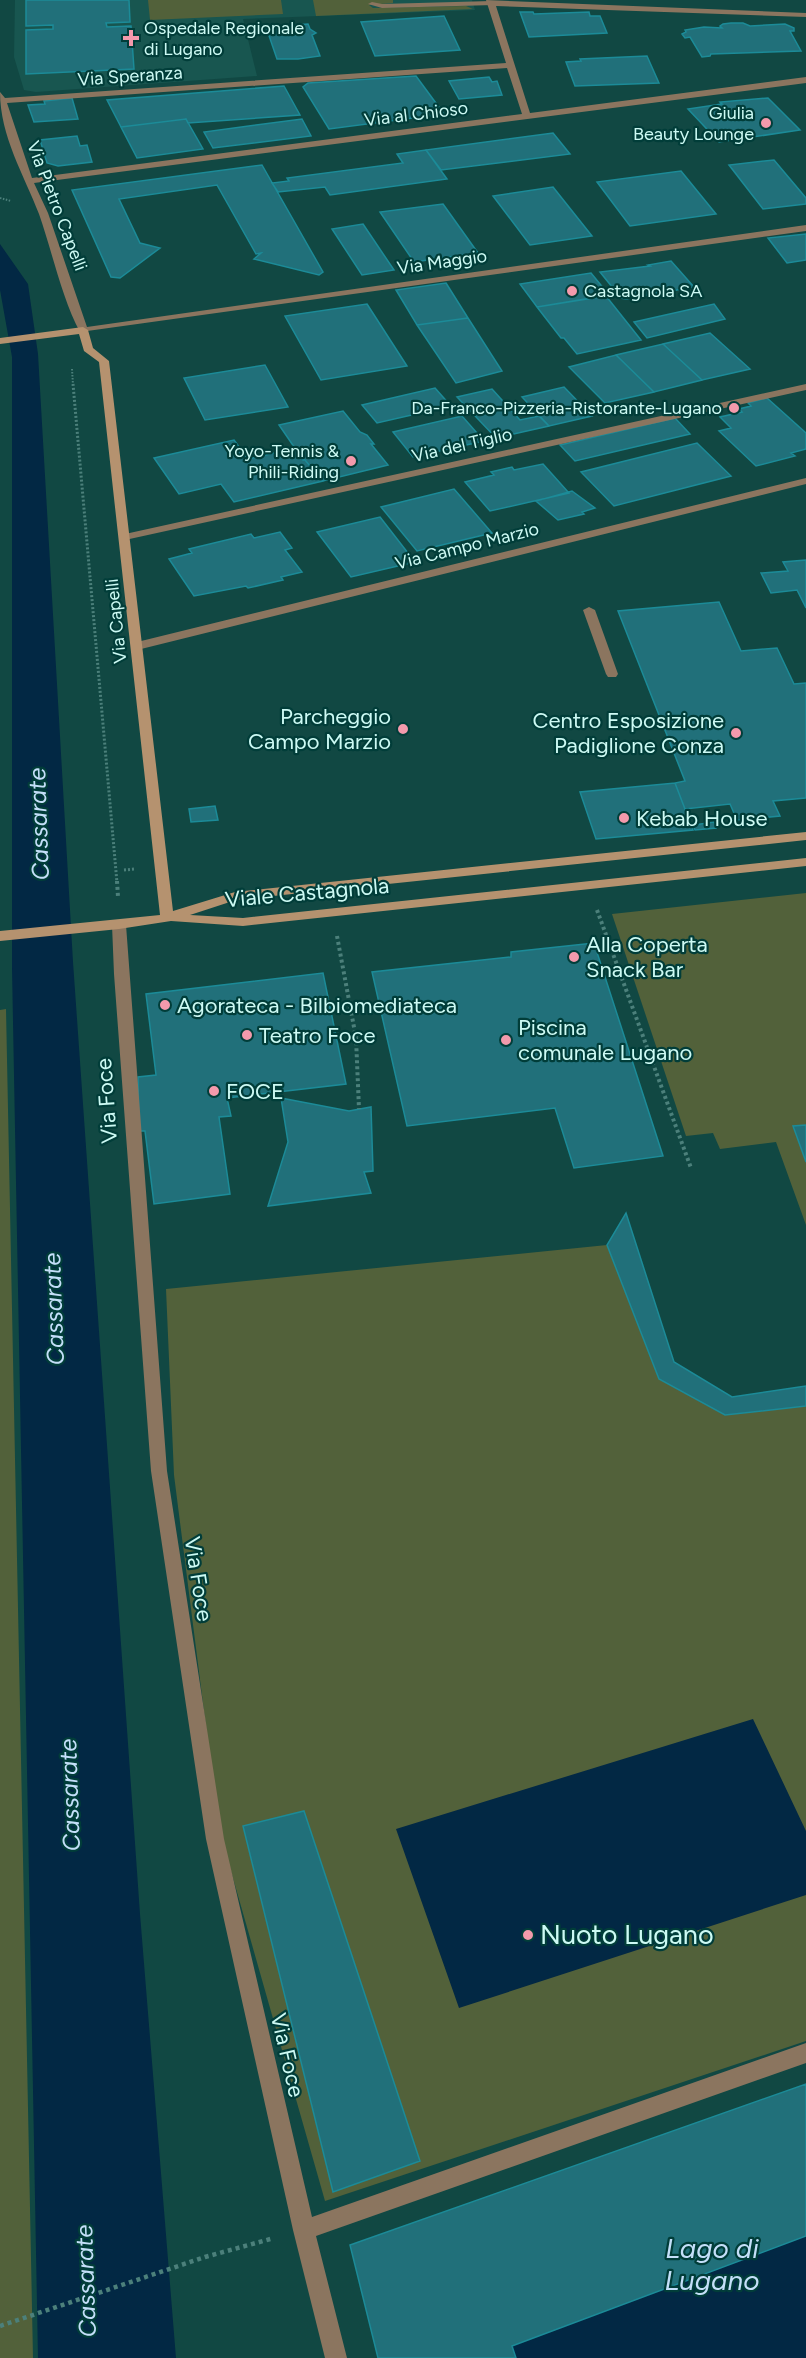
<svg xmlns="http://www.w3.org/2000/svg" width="806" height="2358" font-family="Figtree,sans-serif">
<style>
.built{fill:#185650}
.green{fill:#52613a}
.water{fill:#022844}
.building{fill:#21707a;stroke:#1c8b98;stroke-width:1.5}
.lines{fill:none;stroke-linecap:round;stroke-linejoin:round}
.path-far3{stroke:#4c807b;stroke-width:2;stroke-dasharray:1.5 1.5;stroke-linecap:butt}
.path-far2{stroke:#4c807b;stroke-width:3;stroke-dasharray:2 2;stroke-linecap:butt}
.path-far1{stroke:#4c807b;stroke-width:4;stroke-dasharray:3 3;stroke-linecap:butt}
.path{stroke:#4c807b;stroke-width:4.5;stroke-dasharray:4 4;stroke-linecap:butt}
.lane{fill:#8b755f;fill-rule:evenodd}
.street{fill:#8b755f;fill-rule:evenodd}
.secondary{fill:#b5926f;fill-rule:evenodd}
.poi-dot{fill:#f39aac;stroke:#013d39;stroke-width:2}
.labels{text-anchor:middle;stroke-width:4.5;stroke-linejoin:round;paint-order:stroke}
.far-poi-label{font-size:18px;fill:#cdfaf4;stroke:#013d39;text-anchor:end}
.far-street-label{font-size:18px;fill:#cdfaf4;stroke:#013d39}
.poi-label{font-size:22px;fill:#cdfaf4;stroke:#013d39;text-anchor:start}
.street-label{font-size:22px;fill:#cdfaf4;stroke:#013d39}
.water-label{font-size:24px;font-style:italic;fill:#c4dff9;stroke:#013d39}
.near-poi-label{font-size:27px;fill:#cdfaf4;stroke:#013d39;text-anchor:start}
.near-water-label{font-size:28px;font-style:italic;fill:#c4dff9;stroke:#013d39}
</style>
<rect width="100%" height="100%" fill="#114843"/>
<path class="built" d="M15,0H472L475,10L243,19L257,76L36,92L24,90L14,57Z"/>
<path class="green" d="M148,0H281L283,14L150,20Z
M313,0H393V3L369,5L373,8L466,6L473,9L316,16Z
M806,893V1225L776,1142L720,1149L713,1133L686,1136L612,914Z
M6,1009L33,2358H0V1010Z
M607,1245L659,1379L725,1415L806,1406V2041L325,2201L219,1829L174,1475L166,1289Z"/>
<path class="water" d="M0,244L28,284L38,354L73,962L140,1914L176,2358H38L12,968V357L0,290Z
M753,1719L806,1831V1895L459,2008L396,1829Z
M806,2130V2358H416Z"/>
<path class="building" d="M26,0H129L130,22L106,23L107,27L131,26L134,69L26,74V30L53,29V25L26,26Z
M520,12H533L534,14L589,12L590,16H600L607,33L529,37Z
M444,16L460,50L375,56L361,22Z
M731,23H743L750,26L785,24L794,28V31H790L801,51L711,54L710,56L702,57L690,37L685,38L682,34L686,32L685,30L704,27L722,28L720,26L723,24Z
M308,24L310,29L316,33L312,35L320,56L298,59H277L266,27Z
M647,56L659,83L575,86L566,62L581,61L580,59Z
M416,76L444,114L329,129L303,87L308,83Z
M489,77L492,82L497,81L502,95L459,99L449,81Z
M284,86L300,115L188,123L186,119L121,127L107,100Z
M72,98L78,119L34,122L28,105L45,104L44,101Z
M768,98L800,130L719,142L688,109L722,104L720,102Z
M186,119L203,149L137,158L121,127Z
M302,119L311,136L213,148L204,132Z
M553,133L570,154L441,170L426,150Z
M77,136L80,146L87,145L92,162L58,166L47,163L40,140Z
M426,150L447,179L330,195L325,187L278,192L272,183L289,181L287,178L403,163L397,154Z
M774,160L806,198V204L763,209L729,165Z
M262,165L323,272L319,275L254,259L261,253L256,254L217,185L119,199L140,243L160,248L120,278L111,277L72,190Z
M681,171L716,214L630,226L597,182Z
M553,187L592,236L530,245L493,196Z
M443,204L478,253L414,262L380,212Z
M363,224L394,270L362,275L332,229Z
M806,234V260L787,263L768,238Z
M671,261L694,287L626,299L621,298L600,272L650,266L648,265Z
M591,273L609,295L537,307L520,284Z
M446,283L468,318L417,325L396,290Z
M606,296L641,340L577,354L564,338H561L537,307Z
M367,304L407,366L321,380L285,316Z
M714,304L725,319L647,338L634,322Z
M468,318L502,371L456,383L417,325Z
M710,333L750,369L702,380L663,344Z
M663,344L702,380L654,392L616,355Z
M616,355L654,392L605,403L569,367Z
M265,365L288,407L205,420L184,378Z
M564,387L592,416L549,426L522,397Z
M435,388L451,406L377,423L362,405Z
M492,389L520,420L539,416L549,426L496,438L457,397Z
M767,398L806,433V449L791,453L795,456L756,466L719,431L731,428L720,417L742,412L739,409L751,406L748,403Z
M343,411L360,432L367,435L374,444H371L388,465L323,481L305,460H303L279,425Z
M462,416L484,441L413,457L393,432Z
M675,418L690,434L575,461L560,445Z
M234,440L248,459L296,448L303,460H305L323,481L234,502L221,484L179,494L154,458Z
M697,443L731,476L614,506L581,472Z
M543,464L569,493L490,511L465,482L494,475L491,472L512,467L514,470Z
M454,489L492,533L417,551L381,507Z
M572,491L595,508L582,512L584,514L558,520L536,501Z
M380,517L415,562L351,577L317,532Z
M280,532L292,548L285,550L302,572L281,577L283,580L248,588L246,586L194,596L169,559L192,553L189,549L251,534L254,538Z
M806,560V608L797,590L771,593L761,573L788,571L783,562Z
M719,602L741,651L777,648L794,684L806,683V798L773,801L780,816L737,820L730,804L685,809L675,783L685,781L618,611Z
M675,783L693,830L596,839L580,792Z
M215,806L218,820L191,822L189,809Z
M714,822L716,828L695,830L693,825Z
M594,943L663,1156L574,1168L555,1108L407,1126L372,972L511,957V952Z
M323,973L346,1084L227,1098L231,1116L219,1117L230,1194L154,1204L145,1131H139L138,1077L156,1075L146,994Z
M281,1098L349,1111L371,1107L373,1171L364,1172L371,1193L268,1206L288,1142Z
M806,1125V1162L793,1126Z
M626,1213L674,1362L732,1397L806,1386V1406L725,1415L659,1379L607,1245Z
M304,1811L420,2161L333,2192L243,1826Z
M806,2084V2236L512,2346L516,2358H378L350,2245Z"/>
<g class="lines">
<path class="path-far3" d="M0,198L11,201
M72,369L73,385"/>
<path class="path-far2" d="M73,384L117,883
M124,870L135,869"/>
<path class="path-far1" d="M117,881L118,897
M597,910L691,1168
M337,936L356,1038L359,1109"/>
<path class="path" d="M0,2326L205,2257L274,2238"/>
<path class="lane" d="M491,1L495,3L494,5L382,8L368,4L372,2L382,4Z
M589,607L595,610L618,674L616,677H608L606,674L583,610Z
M119,921L126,925L167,1471L224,1839L312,2217L806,2043V2063L316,2236L347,2358H325L293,2230L206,1839L151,1471L114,974L112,925Z"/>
<path class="street" d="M486,0L806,13V17L496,6L530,113L806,77V83L34,183L48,213L87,327L806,225V231L80,332C62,299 52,251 39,214C24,175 0,136 0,92L5,98L506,63ZM507,68L522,114L32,178L7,103Z
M806,384V390L125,540L119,537L125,534Z
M806,478V484L137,650L131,646L133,643Z"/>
<path class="secondary" d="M83,327L88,330L93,348L109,361L173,911L235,892L806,832V840L236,900L190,915L243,918L806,858V866L243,926L171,921L119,929L0,941V931L160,915L99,362L84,351L79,334L0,344V338Z"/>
</g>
<g class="poi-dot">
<path d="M128 29h6v6h6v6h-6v6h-6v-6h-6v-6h6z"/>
<circle cx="766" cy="123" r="6"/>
<circle cx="572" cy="291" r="6"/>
<circle cx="734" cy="408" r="6"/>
<circle cx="351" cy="461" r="6"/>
<circle cx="403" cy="729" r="6"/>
<circle cx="736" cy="733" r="6"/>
<circle cx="624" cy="818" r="6"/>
<circle cx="574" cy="957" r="6"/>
<circle cx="165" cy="1005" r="6"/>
<circle cx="247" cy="1035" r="6"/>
<circle cx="506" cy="1040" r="6"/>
<circle cx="214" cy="1091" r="6"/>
<circle cx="528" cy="1935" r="6"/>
</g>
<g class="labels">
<g class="far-poi-label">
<text x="144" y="34" text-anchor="start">Ospedale Regionale<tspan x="144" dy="21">di Lugano</tspan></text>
<text x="754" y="119">Giulia<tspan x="754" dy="21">Beauty Lounge</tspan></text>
<text x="584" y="297" text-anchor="start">Castagnola SA</text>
<text x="722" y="414">Da-Franco-Pizzeria-Ristorante-Lugano</text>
<text x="339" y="457">Yoyo-Tennis &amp;<tspan x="339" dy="21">Phili-Riding</tspan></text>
</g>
<g class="far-street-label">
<text transform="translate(130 76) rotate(-4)" y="6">Via Speranza</text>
<text transform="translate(416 114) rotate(-7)" y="6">Via al Chioso</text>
<text transform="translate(57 206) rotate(69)" y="6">Via Pietro Capelli</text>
<text transform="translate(442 262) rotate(-8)" y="6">Via Maggio</text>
<text transform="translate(462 445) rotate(-13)" y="6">Via del Tiglio</text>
<text transform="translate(467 546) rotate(-14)" y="6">Via Campo Marzio</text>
<text transform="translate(116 621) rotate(-96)" y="6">Via Capelli</text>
</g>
<g class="poi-label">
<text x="391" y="724" text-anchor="end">Parcheggio<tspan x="391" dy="25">Campo Marzio</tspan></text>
<text x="724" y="728" text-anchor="end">Centro Esposizione<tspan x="724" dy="25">Padiglione Conza</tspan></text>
<text x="636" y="826">Kebab House</text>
<text x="586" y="952">Alla Coperta<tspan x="586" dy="25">Snack Bar</tspan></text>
<text x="177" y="1013">Agorateca - Bilbiomediateca</text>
<text x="518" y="1035">Piscina<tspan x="518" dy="25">comunale Lugano</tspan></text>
<text x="259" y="1043">Teatro Foce</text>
<text x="226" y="1099">FOCE</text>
</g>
<g class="street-label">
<text transform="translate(307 892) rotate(-5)" y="8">Viale Castagnola</text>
<text transform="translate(106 1101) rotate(-94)" y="8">Via Foce</text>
<text transform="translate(199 1579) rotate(81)" y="8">Via Foce</text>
<text transform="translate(288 2055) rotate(77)" y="8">Via Foce</text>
</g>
<g class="water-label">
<text transform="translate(39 824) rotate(-92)" y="8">Cassarate</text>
<text transform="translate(54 1309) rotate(-92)" y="8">Cassarate</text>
<text transform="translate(70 1795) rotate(-92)" y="8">Cassarate</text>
<text transform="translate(86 2281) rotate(-92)" y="8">Cassarate</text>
</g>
<g class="near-poi-label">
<text x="540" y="1944">Nuoto Lugano</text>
</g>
<g class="near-water-label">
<text x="712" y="2258">Lago di<tspan x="712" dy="32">Lugano</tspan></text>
</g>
</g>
</svg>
